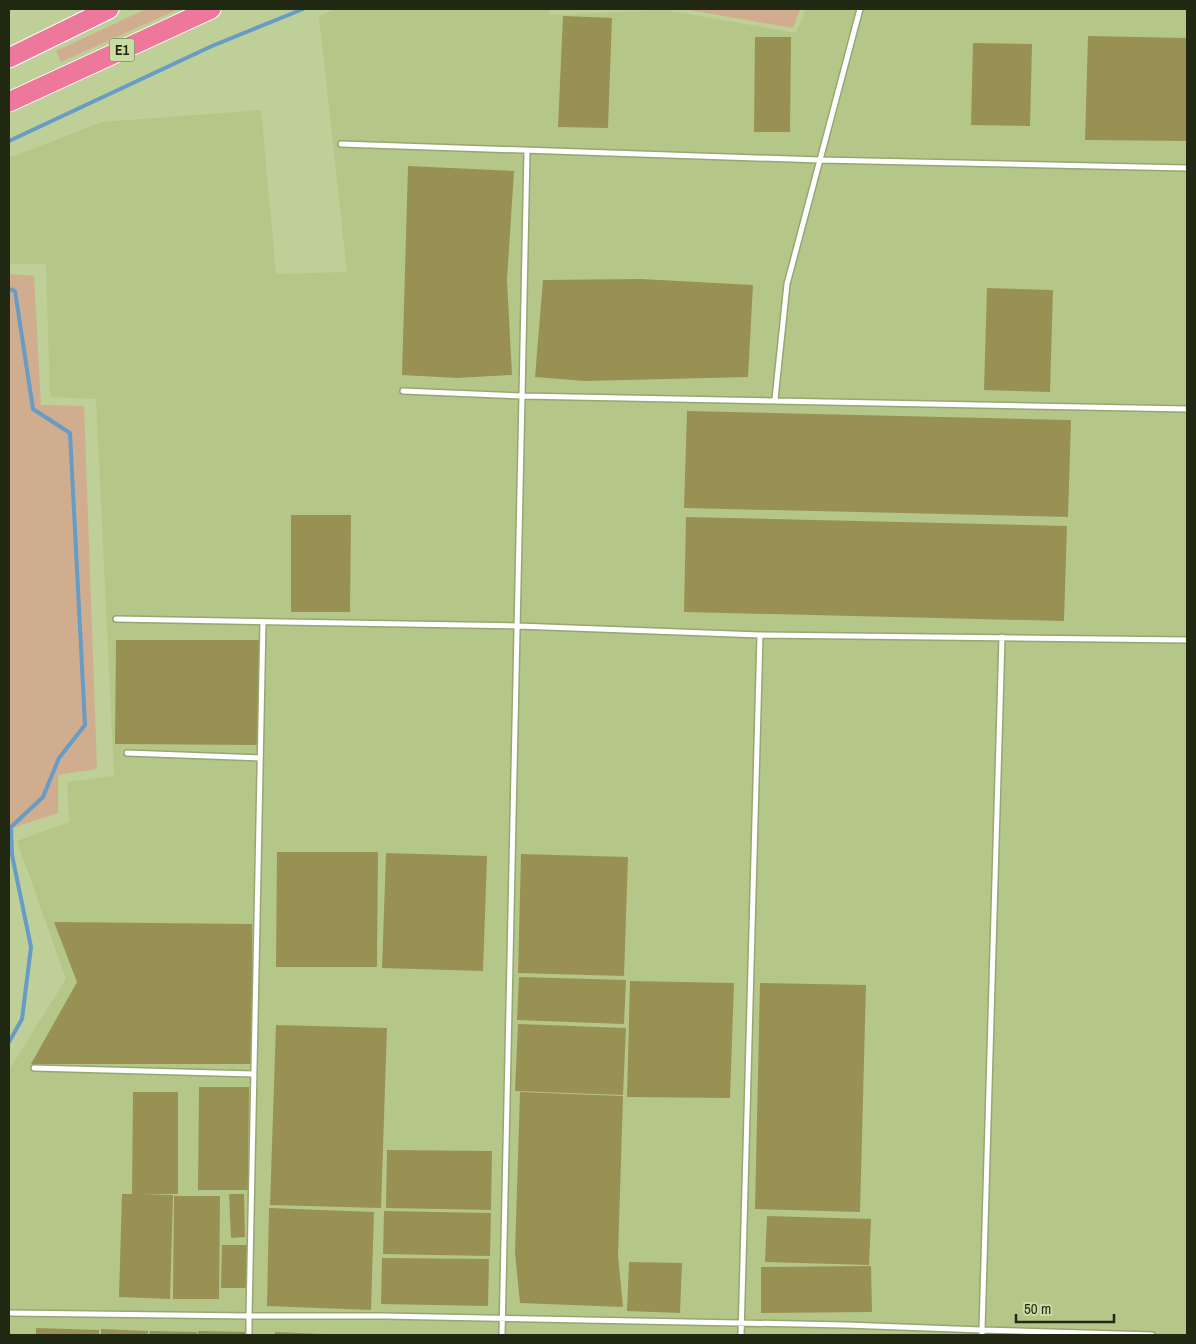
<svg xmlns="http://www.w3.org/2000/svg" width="1196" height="1344" font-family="'Archivo Narrow',sans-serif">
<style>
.built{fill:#b4c789}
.green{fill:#d0ad8f}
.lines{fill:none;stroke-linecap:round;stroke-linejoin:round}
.stream{stroke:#669cc5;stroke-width:4}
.building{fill:#999153}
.service-casing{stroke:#96a671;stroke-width:8}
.motorway-casing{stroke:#fff;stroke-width:21}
.service{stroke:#fff;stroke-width:5}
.motorway{stroke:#ee789c;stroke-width:19}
.labels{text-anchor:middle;stroke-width:4;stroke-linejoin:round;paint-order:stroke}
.shield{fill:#cadca4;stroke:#545f3e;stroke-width:1}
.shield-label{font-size:14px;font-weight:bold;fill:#222913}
</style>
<rect width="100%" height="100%" fill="#becf98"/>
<path class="built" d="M335,9H549L550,15L666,10L796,33L806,9H1187V1335H9V1070L66,979L17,841L69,822L67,782L114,776L96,399L50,397L46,264H9V158L102,122L261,110L276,274L347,272L319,16Z"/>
<path class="green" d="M146,9H179L61,62L56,51Z
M684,9H800L793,28Z
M9,274L34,276L41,405L84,406L97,769L58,775V813L9,829Z"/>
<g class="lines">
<path class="stream" d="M9,141L212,46L303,9
M9,289L15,291L33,409L70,433L85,725L59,758L43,797L11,827L12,855L31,947L22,1019L9,1042"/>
</g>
<path class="building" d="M563,16L612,18L608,128L558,127Z
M1088,36L1187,38V141L1085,140Z
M755,37H791L790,132H754Z
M973,43L1032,44L1030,126L971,125Z
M408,166L514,171L507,280L512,375L457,378L402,375Z
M641,279L753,285L748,377L585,381L535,377L543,280Z
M987,288L1053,290L1050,392L984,390Z
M687,411L1071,420L1068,517L684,508Z
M291,515H351L350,612H291Z
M686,517L1067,526L1064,621L684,612Z
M116,640H259V745L115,744Z
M277,852H378L377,967H276Z
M386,853L487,856L483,971L382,968Z
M521,854L628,857L624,976L518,973Z
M54,922L252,924V1064H31L77,982Z
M519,977L626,980L624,1024L517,1020Z
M630,981L734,983L730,1098L627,1097Z
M760,983L866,985L860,1212L755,1209Z
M518,1024L626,1028L623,1095L515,1091Z
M276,1025L387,1028L381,1208L270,1205Z
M199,1087H249L248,1190H198Z
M133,1092H178V1194H141L173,1195L170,1299L119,1297L122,1194H132Z
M520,1092L623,1096L618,1256L623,1307L520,1303L515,1253Z
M387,1150L492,1151L491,1210L386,1208Z
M229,1194H244L245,1237L231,1238Z
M174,1196H220L219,1299H173Z
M269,1208L374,1212L371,1310L267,1306Z
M384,1211L491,1213L490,1256L383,1254Z
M767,1216L871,1219L869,1265L765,1262Z
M222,1245H247L246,1288H221Z
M382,1258L489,1259L488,1306L381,1304Z
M629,1262L682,1263L680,1313L627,1311Z
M871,1266L872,1312L761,1313V1267Z
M36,1328L99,1330V1335H36Z
M101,1329L148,1331V1335H101Z
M150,1331L197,1332V1335H149Z
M198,1331L248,1332V1335H198Z
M275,1332L322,1334V1335H275Z"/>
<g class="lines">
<g class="service-casing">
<path id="service" d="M341,144L820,160L1187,168
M403,391L522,396L527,151
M775,399L787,284L860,9
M116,619L518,626L760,635L1187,640
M1002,637L982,1330L1152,1335
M127,753L260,758
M34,1068L254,1074
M9,1313L249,1316L263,622
M249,1335V1316H383L846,1325L982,1330V1335
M502,1335L522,396L1187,409
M741,1335L760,635"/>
</g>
<g class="motorway-casing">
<path id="motorway" d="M9,58L109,9
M9,102L211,9"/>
</g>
<use href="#service" class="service"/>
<use href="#motorway" class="motorway"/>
</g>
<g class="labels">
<rect class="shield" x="109.5" y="38.5" width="25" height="23" rx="4"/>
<g class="shield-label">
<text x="122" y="55">E1</text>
</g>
</g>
<rect width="1196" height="1344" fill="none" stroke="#222913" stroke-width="20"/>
<path d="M1016 1314v8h98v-8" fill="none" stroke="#222913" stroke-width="2.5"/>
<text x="1024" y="1314" font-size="15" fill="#222913" stroke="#cadca4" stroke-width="4" paint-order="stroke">50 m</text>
</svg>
